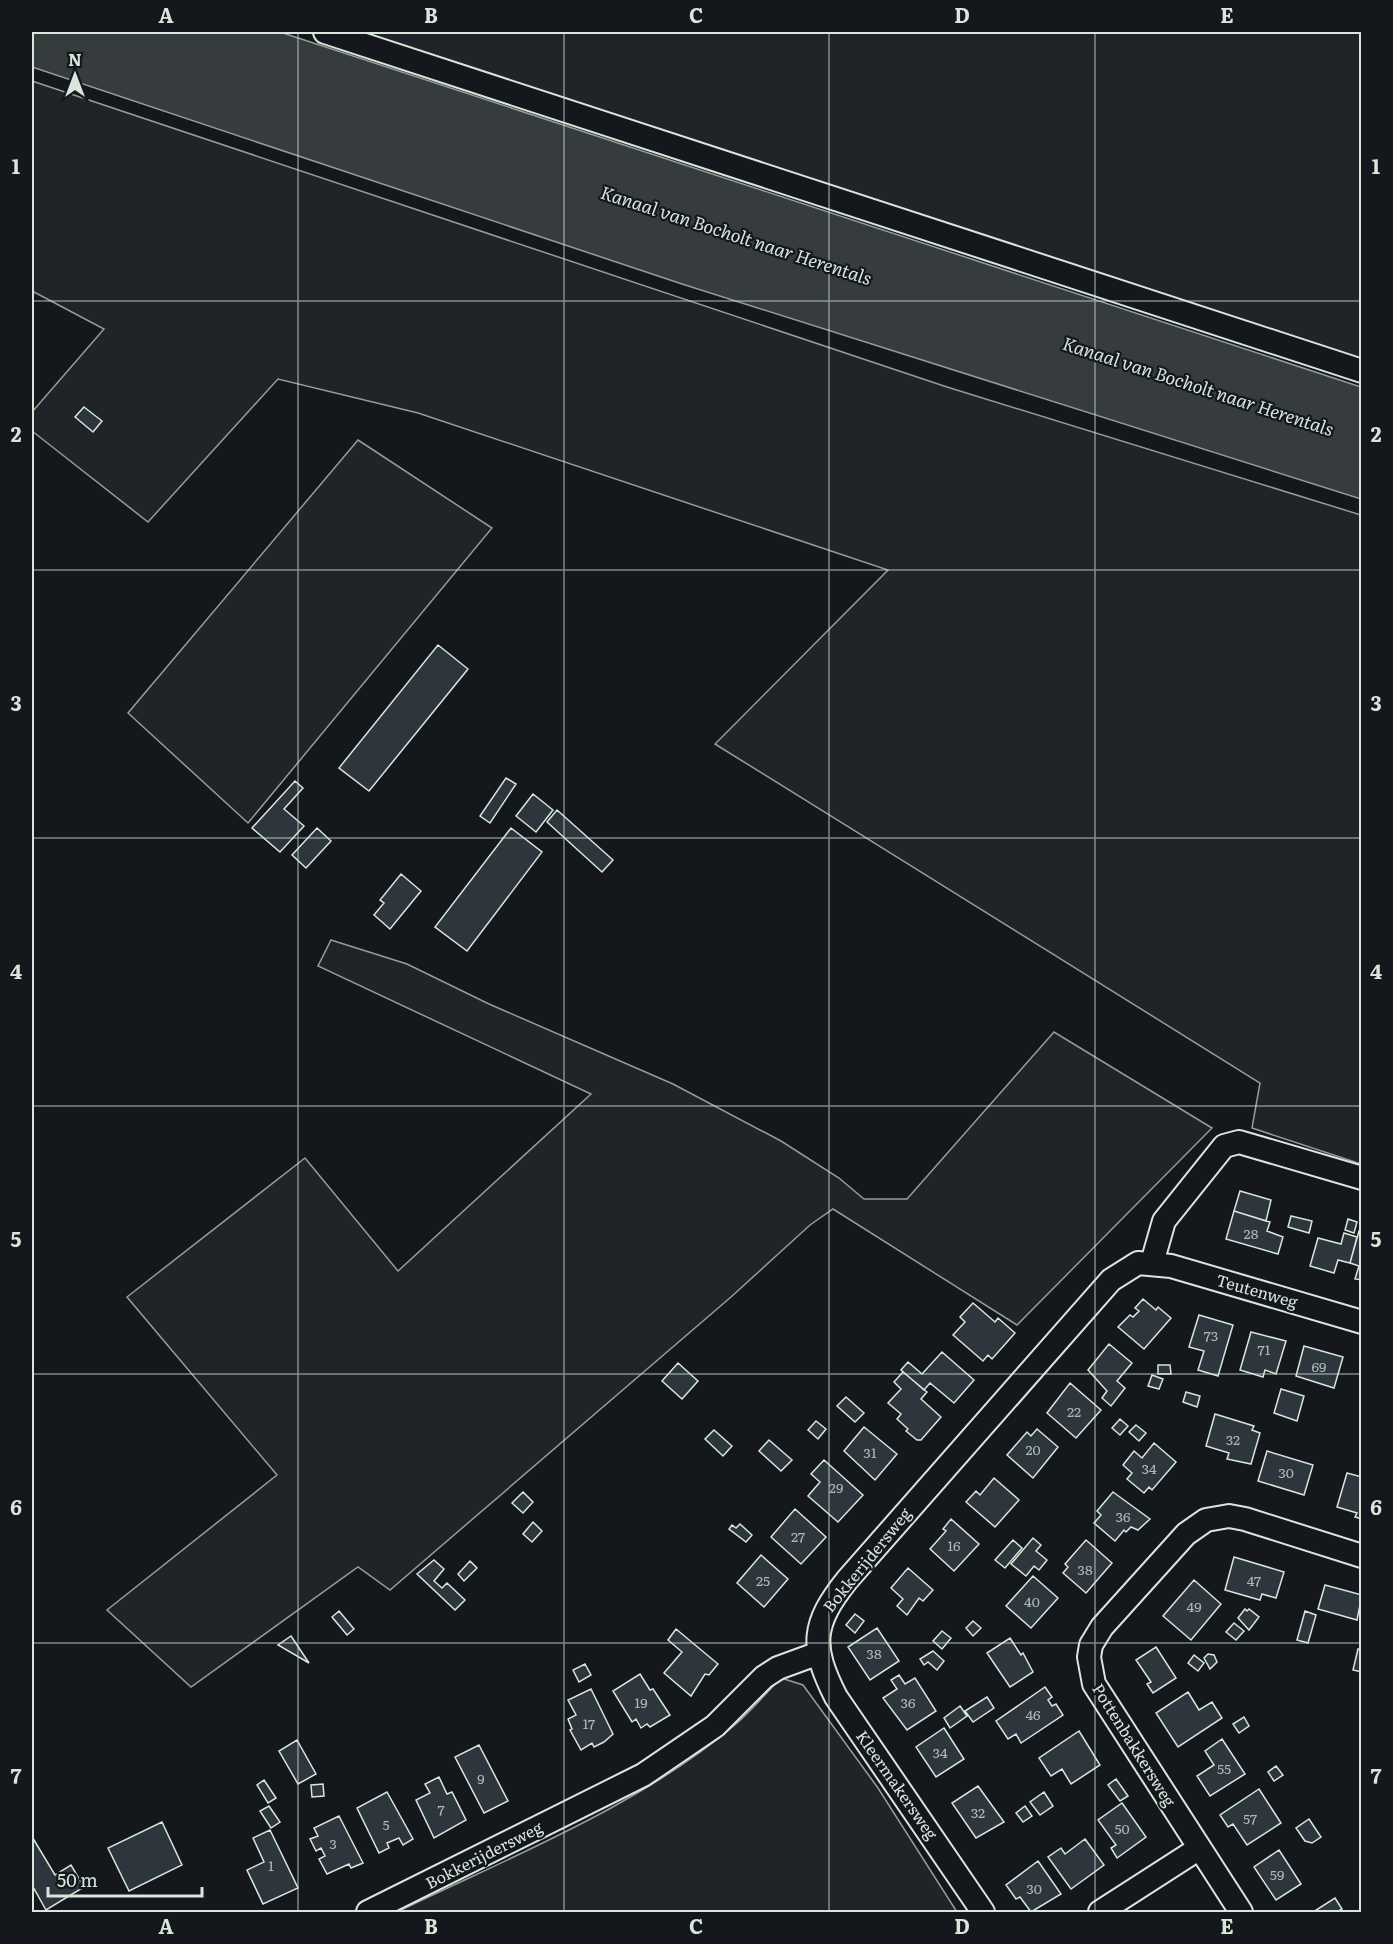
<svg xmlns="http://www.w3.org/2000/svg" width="1393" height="1944" font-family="Literata,serif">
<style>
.green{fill:#202428;stroke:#939e99;stroke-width:1.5}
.water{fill:#363b3e;stroke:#939e99;stroke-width:1.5}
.building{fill:#2c363c;stroke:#d8e6dc;stroke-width:1.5}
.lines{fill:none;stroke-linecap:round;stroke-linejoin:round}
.minor-casing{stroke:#d8e6dc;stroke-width:26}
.minor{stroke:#14181c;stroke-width:22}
.grid{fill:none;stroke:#d8e6dc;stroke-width:1.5;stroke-opacity:0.55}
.labels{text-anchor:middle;stroke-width:4.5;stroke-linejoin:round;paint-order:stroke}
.number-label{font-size:14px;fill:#adbab4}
.street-label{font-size:16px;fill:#d8e6dc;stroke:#14181c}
.water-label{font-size:18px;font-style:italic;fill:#d8e6dc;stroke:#14181c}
.neatline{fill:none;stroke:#d8e6dc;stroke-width:2}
.grid-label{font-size:20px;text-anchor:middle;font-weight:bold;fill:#d8e6dc}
</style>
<rect width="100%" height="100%" fill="#14181c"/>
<path class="green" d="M359,32H1361V361Z
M32,81L947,387L1361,515V1164L1252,1128L1260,1083L715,744L888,570L418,413L278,379L148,522L32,431V412L104,329L32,291Z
M358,440L492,528L248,823L128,713Z
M331,940L407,964L489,1004L673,1084L781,1141L839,1178L864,1199H907L1054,1032L1212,1128L1017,1325L833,1209L810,1225L731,1297L390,1590L358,1567L191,1687L107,1610L277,1475L127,1297L305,1158L398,1271L591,1094L318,966Z
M781,1678L803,1685L878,1788L957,1912H397C510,1857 640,1806 736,1724C752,1710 766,1693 781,1678Z"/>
<path class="water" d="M32,32H280L1361,387V499L682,284L32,67Z"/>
<path class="building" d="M84,407L102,421L93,432L75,417Z
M438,645L468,669L369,791L339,768Z
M506,778L516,784L490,823L480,816Z
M295,781L303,788L284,809L304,826L280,852L252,828Z
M533,794L553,810L536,832L516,816Z
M557,810L613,860L602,872L547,822Z
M317,828L331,841L306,868L292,855Z
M511,828L542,852L467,951L435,927Z
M401,874L421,891L390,929L374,915L384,903L380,900Z
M1240,1191L1271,1200L1266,1221L1234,1211Z
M1234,1211L1270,1222L1267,1231L1283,1237L1278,1254L1226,1239Z
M1291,1216L1312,1221L1309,1233L1288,1227Z
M1348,1219L1357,1222L1354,1233L1345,1230Z
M1359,1231L1362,1232V1280L1355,1279L1359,1266L1350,1263Z
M1344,1233L1357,1237L1350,1263L1338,1260L1334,1273L1310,1266L1318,1238L1341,1244Z
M1143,1299L1156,1310L1158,1307L1171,1318L1144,1349L1118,1327L1130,1315L1133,1317L1139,1311L1135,1308Z
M973,1303L995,1322L998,1318L1015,1333L992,1359L988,1355L983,1361L953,1335L965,1322L960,1317Z
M1199,1315L1233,1325L1218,1376L1198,1370L1204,1351L1189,1347Z
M1251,1332L1286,1341L1276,1374L1265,1370L1263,1377L1240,1370Z
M1109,1344L1132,1363L1117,1381L1125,1388L1111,1406L1102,1398L1107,1391L1088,1370Z
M1304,1346L1343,1357L1334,1388L1296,1376Z
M942,1352L974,1380L954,1403L930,1383L924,1390L901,1370L908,1362L922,1374Z
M678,1363L698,1381L682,1399L662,1381Z
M1158,1365H1170L1171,1374H1158Z
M903,1372L927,1392L921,1399L941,1417L921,1440H917L906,1431L908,1429L897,1419L901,1414L888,1403L901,1389L894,1382Z
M1152,1375L1163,1379L1159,1389L1148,1386Z
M1070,1383L1101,1410L1076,1438L1047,1413Z
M1281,1389L1304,1396L1297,1421L1274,1413Z
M1186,1392L1200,1396L1197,1407L1183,1402Z
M846,1397L864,1413L855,1422L837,1406Z
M1215,1414L1254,1426L1252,1430L1260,1433L1251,1464L1227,1459L1229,1453L1206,1446Z
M1120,1419L1128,1426L1120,1435L1112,1428Z
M816,1421L826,1429L818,1439L808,1430Z
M1136,1425L1146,1433L1139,1441L1129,1432Z
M864,1427L897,1454L875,1480L844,1451Z
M1037,1429L1058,1447L1033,1478L1007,1455L1027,1432L1031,1436Z
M714,1430L732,1446L723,1456L705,1439Z
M769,1440L792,1460L781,1471L759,1451Z
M1154,1443L1176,1462L1152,1490L1149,1487L1144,1493L1127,1479L1132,1473L1123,1465L1134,1451L1142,1458Z
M1267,1451L1313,1465L1304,1495L1258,1481Z
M824,1460L863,1495L838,1522L808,1496L820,1482L811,1474Z
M1347,1473L1362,1477V1519L1355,1517L1357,1513L1337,1507Z
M994,1478L1019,1500L995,1527L966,1502L976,1491L980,1495Z
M523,1492L533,1502L523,1513L512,1503Z
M1113,1492L1150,1519L1138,1530L1131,1527L1126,1532L1124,1530L1115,1541L1094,1523L1101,1515L1097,1511Z
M795,1509L826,1537L801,1564L771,1537Z
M951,1519L979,1544L954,1571L930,1549L946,1531L943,1529Z
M533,1522L542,1531L532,1542L523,1534Z
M740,1524L752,1535L746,1542L729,1529L732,1525L736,1528Z
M1033,1538L1041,1545L1036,1551L1047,1560L1039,1570L1034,1566L1026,1576L1011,1564Z
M1013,1540L1022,1548L1005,1568L995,1560Z
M1086,1540L1112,1563L1086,1593L1063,1573L1068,1567L1065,1564Z
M761,1555L788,1579L764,1607L737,1583Z
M1234,1557L1284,1572L1276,1598L1262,1594L1260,1600L1225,1590Z
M434,1560L444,1569L434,1581L442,1588L447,1583L465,1600L455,1610L417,1574Z
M470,1561L477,1568L464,1581L458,1574Z
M908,1568L933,1590L923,1601L919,1598L907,1615L897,1606L903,1599L891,1588Z
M1033,1576L1058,1598L1031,1628L1006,1606Z
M1194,1580L1221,1604L1191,1640L1163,1616Z
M1325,1585L1362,1595L1357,1620L1318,1609Z
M1245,1609L1247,1611L1249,1609L1259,1617L1249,1630L1238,1618Z
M339,1611L354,1629L347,1635L332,1617Z
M1305,1611L1316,1615L1308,1643L1297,1640Z
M855,1614L864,1621L855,1633L846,1625Z
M973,1621L981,1628L973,1636L966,1628Z
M1234,1623L1244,1631L1236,1640L1226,1632Z
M877,1628L899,1661L870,1680L848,1647Z
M676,1629L718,1664L709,1675L705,1674L691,1696L664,1673L682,1652L668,1640Z
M942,1631L951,1638L942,1649L933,1641Z
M291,1636L309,1663L278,1645Z
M1010,1638L1021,1655L1023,1653L1033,1672L1010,1687L987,1653Z
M1156,1647L1176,1678L1153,1693L1147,1684L1151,1682L1136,1660Z
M1358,1649L1362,1650V1672L1353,1670Z
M933,1651L944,1661L937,1670L928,1662L924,1665L920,1659Z
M1208,1654L1214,1655L1217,1662L1210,1669L1204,1658Z
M1194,1655L1204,1663L1198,1671L1188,1663Z
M585,1664L591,1675L579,1682L573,1670Z
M640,1674L650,1690L653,1689L670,1715L650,1727L647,1724L641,1728L636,1719L632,1722L613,1691Z
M899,1675L905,1684L915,1678L936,1711L907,1730L883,1698L897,1689L891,1680Z
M1045,1687L1052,1697L1048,1700L1052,1706L1056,1704L1063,1715L1021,1743L1016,1734L1008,1739L996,1721Z
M591,1689L613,1734L604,1742L594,1747L592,1743L581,1750L570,1730L572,1729L568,1719L576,1715L568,1700Z
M1188,1692L1199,1710L1212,1702L1222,1718L1178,1747L1156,1713Z
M987,1697L994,1708L973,1722L965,1711Z
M960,1706L967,1716L950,1728L944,1718Z
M1244,1717L1249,1726L1239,1733L1233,1724Z
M944,1728L964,1759L936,1777L916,1747Z
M1079,1731L1100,1765L1071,1784L1062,1769L1051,1776L1039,1758Z
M1222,1739L1245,1774L1210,1796L1197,1776L1214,1765L1205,1751Z
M297,1740L316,1774L298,1784L279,1751Z
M479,1745L508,1801L484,1813L455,1757Z
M1276,1766L1283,1775L1274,1781L1268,1772Z
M439,1777L447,1794L452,1792L466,1820L434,1838L416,1800L430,1793L425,1784Z
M1116,1779L1128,1796L1120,1801L1108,1785Z
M264,1780L276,1798L268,1803L257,1785Z
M323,1784L324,1796L312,1797L311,1785Z
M978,1786L1004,1822L976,1838L952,1803Z
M1259,1789L1281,1823L1247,1845L1233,1824L1228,1827L1220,1815Z
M387,1792L413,1839L403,1845L399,1838L387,1843L389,1848L379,1853L357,1808Z
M1044,1792L1053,1806L1040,1815L1030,1802Z
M1122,1803L1146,1837L1117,1858L1111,1848L1116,1845L1098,1820Z
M269,1806L280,1822L271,1828L260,1811Z
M1025,1806L1032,1816L1023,1822L1016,1813Z
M339,1816L363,1863L351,1868L349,1864L327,1874L319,1859L325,1856L321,1848L316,1851L310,1839L318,1836L314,1828Z
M1309,1819L1321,1837L1312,1843L1305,1841L1296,1828Z
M162,1822L182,1865L129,1891L108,1848Z
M270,1830L298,1888L263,1904L247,1870L264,1862L253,1838Z
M1085,1839L1104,1865L1071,1889L1048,1857L1061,1848L1065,1854Z
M34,1840L55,1875L71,1865L84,1887L46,1910L32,1885V1842Z
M1279,1850L1301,1884L1276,1900L1254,1867Z
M1038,1861L1061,1894L1031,1912L1020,1897L1016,1899L1006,1885Z
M1335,1898L1342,1909L1337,1912H1313Z"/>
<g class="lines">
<g class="minor-casing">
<path id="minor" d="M325,32L1362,371
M1152,1263L1164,1221L1224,1146L1239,1142L1362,1178
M368,1912L643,1775L715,1726L764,1677L778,1668L819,1653
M983,1912L836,1697C810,1646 812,1624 847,1580L1111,1280L1138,1263L1171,1266L1362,1322
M1100,1912L1198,1849
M1241,1912L1094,1684L1089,1657L1091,1645L1102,1627L1186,1534L1206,1520L1229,1516L1245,1519L1362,1556"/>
</g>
<use href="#minor" class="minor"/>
</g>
<path class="grid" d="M298,32V1912M564,32V1912M829,32V1912M1095,32V1912M32,301H1362M32,570H1362M32,838H1362M32,1106H1362M32,1374H1362M32,1643H1362"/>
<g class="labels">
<g class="number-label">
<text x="1251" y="1239">28</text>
<text x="1211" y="1341">73</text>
<text x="1264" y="1355">71</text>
<text x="1319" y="1372">69</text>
<text x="1074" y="1417">22</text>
<text x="1233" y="1445">32</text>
<text x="1033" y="1455">20</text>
<text x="870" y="1458">31</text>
<text x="1149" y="1474">34</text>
<text x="1286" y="1478">30</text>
<text x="836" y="1493">29</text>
<text x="1123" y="1522">36</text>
<text x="798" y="1542">27</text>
<text x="954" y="1551">16</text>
<text x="1085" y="1575">38</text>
<text x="763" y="1586">25</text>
<text x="1254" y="1586">47</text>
<text x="1032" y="1607">40</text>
<text x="1194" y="1612">49</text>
<text x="874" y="1659">38</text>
<text x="641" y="1708">19</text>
<text x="908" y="1708">36</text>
<text x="1033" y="1720">46</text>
<text x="589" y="1729">17</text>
<text x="940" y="1758">34</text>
<text x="1224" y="1774">55</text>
<text x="481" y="1784">9</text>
<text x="441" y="1815">7</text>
<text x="978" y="1818">32</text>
<text x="1250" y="1824">57</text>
<text x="386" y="1830">5</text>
<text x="1122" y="1834">50</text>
<text x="333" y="1849">3</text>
<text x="271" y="1871">1</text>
<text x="1277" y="1880">59</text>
<text x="1034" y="1894">30</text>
</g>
<g class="street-label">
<text transform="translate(1257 1291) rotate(16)" y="6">Teutenweg</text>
<text transform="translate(867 1560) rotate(-51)" y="6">Bokkerijdersweg</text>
<text transform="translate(1134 1745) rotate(58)" y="6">Pottenbakkersweg</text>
<text transform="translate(897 1785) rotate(55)" y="6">Kleermakersweg</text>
<text transform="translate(484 1855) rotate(-27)" y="6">Bokkerijdersweg</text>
</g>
<g class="water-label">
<text transform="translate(736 236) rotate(18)" y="6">Kanaal van Bocholt naar Herentals</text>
<text transform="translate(1198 387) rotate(18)" y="6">Kanaal van Bocholt naar Herentals</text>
</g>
</g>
<rect width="1393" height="1944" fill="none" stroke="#14181c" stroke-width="66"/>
<g transform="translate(75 75)" stroke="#14181c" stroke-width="4.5" paint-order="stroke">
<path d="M0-4.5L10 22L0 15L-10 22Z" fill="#d8e6dc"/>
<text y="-9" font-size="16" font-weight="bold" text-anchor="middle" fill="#d8e6dc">N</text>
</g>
<path d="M48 1887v9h154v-9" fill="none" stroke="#d8e6dc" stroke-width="3"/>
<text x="57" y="1887" font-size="18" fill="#d8e6dc" stroke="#14181c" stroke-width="4.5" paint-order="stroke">50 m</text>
<rect x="33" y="33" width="1327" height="1878" class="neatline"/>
<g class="grid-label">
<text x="166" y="23">A</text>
<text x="431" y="23">B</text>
<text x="696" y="23">C</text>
<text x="962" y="23">D</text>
<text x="1227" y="23">E</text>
<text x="16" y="174">1</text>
<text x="1376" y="174">1</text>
<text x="16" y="442">2</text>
<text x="1376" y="442">2</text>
<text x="16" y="711">3</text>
<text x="1376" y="711">3</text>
<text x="16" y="979">4</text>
<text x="1376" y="979">4</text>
<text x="16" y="1247">5</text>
<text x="1376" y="1247">5</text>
<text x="16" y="1515">6</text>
<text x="1376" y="1515">6</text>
<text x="16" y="1784">7</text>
<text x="1376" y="1784">7</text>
<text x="166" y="1934">A</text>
<text x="431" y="1934">B</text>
<text x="696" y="1934">C</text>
<text x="962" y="1934">D</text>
<text x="1227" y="1934">E</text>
</g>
</svg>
